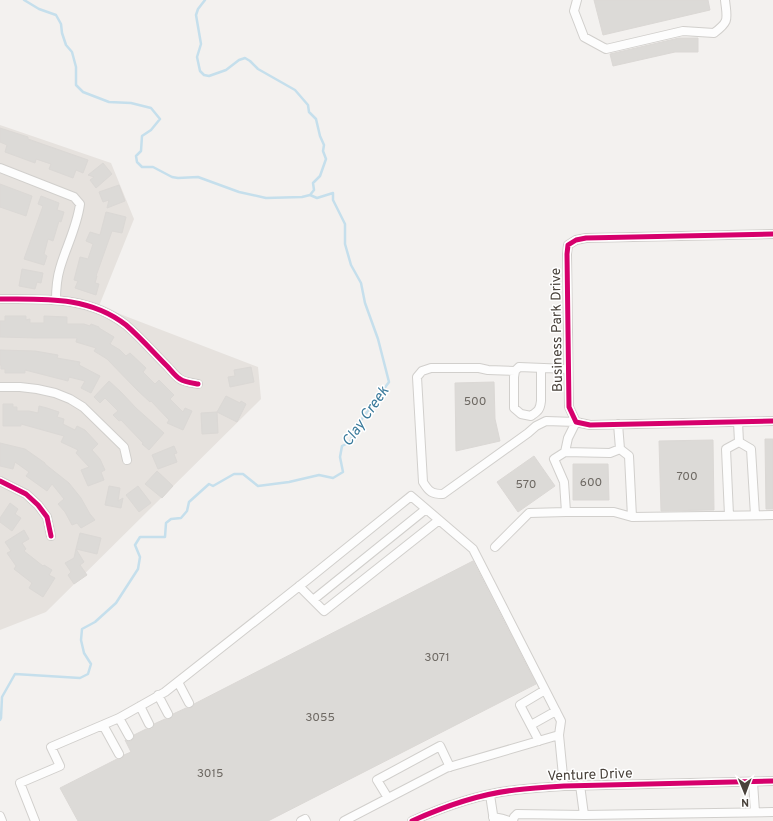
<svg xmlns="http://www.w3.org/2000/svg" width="773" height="821" font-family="Overpass,sans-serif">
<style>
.residential{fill:#e6e2de}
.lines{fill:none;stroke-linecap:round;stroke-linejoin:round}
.stream{stroke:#c5dfec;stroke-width:2.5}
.building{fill:#dcdad7;stroke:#dbd8d5}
.minor-casing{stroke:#d1cfcc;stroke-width:10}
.minor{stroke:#fdfdfd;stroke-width:8}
.cycleway-casing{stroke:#fff;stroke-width:8}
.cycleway{stroke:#d6006c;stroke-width:5}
.labels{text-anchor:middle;stroke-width:3;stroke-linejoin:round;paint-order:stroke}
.number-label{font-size:12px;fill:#6e6963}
.street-label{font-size:14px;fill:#49423b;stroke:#fff}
.water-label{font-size:15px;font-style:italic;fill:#3a7a9b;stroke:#fff}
</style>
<rect width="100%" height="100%" fill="#f3f1ef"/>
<path class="residential" d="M0,125L111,163L134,219L99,306L258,367L261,399L46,612L0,630Z"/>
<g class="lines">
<path class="stream" d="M24,0L39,9L56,15L61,24L62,33L66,45L72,52L76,67V85L83,92L109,102L131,103L151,108L160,119L151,130L142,136L141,151L136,156L137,162L142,167H153L172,177L178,178L198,177L239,192L266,198L302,197L310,195L314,190L313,183L320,176L326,159L323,151L324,145L320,136L316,119L309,112L308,105L295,90L258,69L250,61L245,58L239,60L226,70L209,76L204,75L200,71L197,57L201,44L196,15L198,9L205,0
M0,720L1,718L2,697L15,674L80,678L88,674L91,664L84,653L81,640L82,629L95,622L116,603L138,569L140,557L135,545L140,537H165L166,523L171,519L181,518L187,511L189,502L209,484L213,486L234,474H243L258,486L289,482L319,475L333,478L343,472L340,457L342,446L350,442L356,427L389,382L378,339L365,303L361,283L351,265L345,244V224L333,200V193L317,198L310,195"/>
</g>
<path class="building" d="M594,0H708L710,10L603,35Z
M679,38H698V52H675L613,66L610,54Z
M0,128L28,137V139L88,160L83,173L76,170L73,178L49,169L51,164L36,159L35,163L5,152L7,145L0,142Z
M103,163L112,174L96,188L90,180L94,177L88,175Z
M0,184L32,196L26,216L0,207Z
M119,185L125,201L107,208L109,200L103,202L99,192Z
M41,196L59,203L57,210L64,212L61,222L59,221L53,241L48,239L44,254L47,256L44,265L24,259L43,206L38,204Z
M106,212L126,217L122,233L112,231L96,276H97L95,283L99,284L96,295L75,288L78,281L74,280L80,257L88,259L93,244L86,241L90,232L100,235Z
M22,269L43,273L41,283L37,282L35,289L19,286Z
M5,316H26V320L30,319V323H44V316L67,317V324H84L90,326L91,324L99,327V328L114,337L110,344L120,350L126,356L130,353L146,368L143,372L155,384L159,380L174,395L170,399L183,412L185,408L192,411L183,430L167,423L169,420L151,401L150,402L137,390L107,359L94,351L96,348L76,342L77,338H36L0,337V321H5Z
M0,350L35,351L58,355L57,358L80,362L79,365L100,376L91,393L81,388L85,381L69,377L68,381L25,370V373H5V369H1V365H0Z
M251,367L254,382L230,387L228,377L235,376L234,370Z
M109,381L121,392L136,408L164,433L149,450L142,444L143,443L121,420L119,421L113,415L118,411L105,398L100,403L94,397Z
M494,382L495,419L500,441L456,451L455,383Z
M226,396L240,403L241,401L246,404L237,422L217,412Z
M3,404H13V407H17V411H29L38,413L39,406L47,408L59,412L57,417L64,419L63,424L75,430L77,426L85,430L98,444L92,450L100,459L105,470L101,472L104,480L88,486L81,470L89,467L76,453L78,450L61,442L64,436L21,424V426H3Z
M217,412L218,433L202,434L201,413Z
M765,439H773V509H766Z
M713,440L714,510L661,511L659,441Z
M0,443L25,449L45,463V464L69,483L81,498L90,514L95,520L81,528L77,523L72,525L65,512L58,504L64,499L52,484L47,491L26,476L29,472L15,462L13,469L0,466Z
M174,446L177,453L174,454L177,462L158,469L152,455Z
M534,456L555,486L518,512L497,482Z
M573,464H608L609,500H573Z
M157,471L173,486L162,498L145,484Z
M109,486L120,488L118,501L123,498L121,508L105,505Z
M138,486L151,503L139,512L126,495Z
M10,503L18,509L15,514L21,518L12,531L0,522V518Z
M24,530L29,539L22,543L26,549L24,551L43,566L44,565L52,570L49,575L55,578L43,597L29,588L32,583L14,569L16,566L7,553L11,551L5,542Z
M80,533L101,538L97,554L76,549Z
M76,549L84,562L80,565L87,575L74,584L68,575L71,572L65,563L74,558Z
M473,561L536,684L268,821H78L60,788L117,759H122L124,755L131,752L125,740L129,741H131L134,738V735L146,729H152L154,724L165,719H170L172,717L173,714L186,708H191L193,706L194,704Z"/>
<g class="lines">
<g class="minor-casing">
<path id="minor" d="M577,0L574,11L584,37L606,49L683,31L714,33C730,21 727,19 725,0
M0,168L74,197L80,204C77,227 66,247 60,268C57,278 56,289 56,300
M773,234L586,238L576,240L568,245L567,254L569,407L576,422L590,425L773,421
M0,299C44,299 89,296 126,325C141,338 154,353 167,366C171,370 175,376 180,379C184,382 192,383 198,384
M541,368V401C540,410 538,411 531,416L521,414L514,408V377L515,371L519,367L568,369
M515,371L488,370L479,368H431L422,371L417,377L423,482C429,492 432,494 443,494L528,433L536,426L546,421L576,422L568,438L565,452L610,453L620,449
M0,387H20L37,389L55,393L70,399L83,407L124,447L127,460
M618,424L620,449L629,456L632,517
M739,442L751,449L755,515
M565,452L554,459L564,482L566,512H614L632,517L773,515
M0,481L26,494L38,505L47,517L51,536
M729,515L726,449L739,442L738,422
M495,547L529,513L566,512
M299,586L324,611L439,520
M313,600L426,509
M178,682L189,703
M158,695L168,714
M140,706L149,724
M119,718L129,736
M103,725L119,754
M531,725L556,711
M539,741L520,705L545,690
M753,782L755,812
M580,785L584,815
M490,795L494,821
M388,798L377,780L440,746L450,767
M0,816L2,821
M493,817L503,819L509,821
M35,821L20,783L60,766L51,747L119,718L165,692L307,580L411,496L473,549L561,721L559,735L564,786
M301,821L305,819L306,821
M344,821L446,768L559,735
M412,821C445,806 479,794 515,790C531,788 547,787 564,786L773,781
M513,821L514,817L517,814L584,815L773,812"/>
</g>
<use href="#minor" class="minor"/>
<g class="cycleway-casing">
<path id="cycleway" d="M773,234L586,238L576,240L568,245L567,254L569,407L576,422L590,425L773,421
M0,299C44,299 89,296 126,325C141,338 154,353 167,366C171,370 175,376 180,379C184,382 192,383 198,384
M0,481L26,494L38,505L47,517L51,536
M412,821C445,806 479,794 515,790C531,788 547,787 564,786L773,781"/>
</g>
<use href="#cycleway" class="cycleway"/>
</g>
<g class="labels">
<g class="number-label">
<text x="475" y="405">500</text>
<text x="687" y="480">700</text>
<text x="591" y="486">600</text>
<text x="526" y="488">570</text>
<text x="437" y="661">3071</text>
<text x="320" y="721">3055</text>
<text x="210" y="777">3015</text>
</g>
<g class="street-label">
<text transform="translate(556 330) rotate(-91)" y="5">Business Park Drive</text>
<text transform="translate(590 774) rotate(-2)" y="5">Venture Drive</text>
</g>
<g class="water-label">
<text transform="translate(365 416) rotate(-55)" y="5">Clay Creek</text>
</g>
</g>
<g transform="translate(745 793) rotate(179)" stroke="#ffffff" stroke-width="3" paint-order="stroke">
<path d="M0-3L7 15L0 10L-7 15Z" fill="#49423b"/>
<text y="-6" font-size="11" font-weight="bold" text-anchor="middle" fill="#49423b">N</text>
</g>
</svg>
